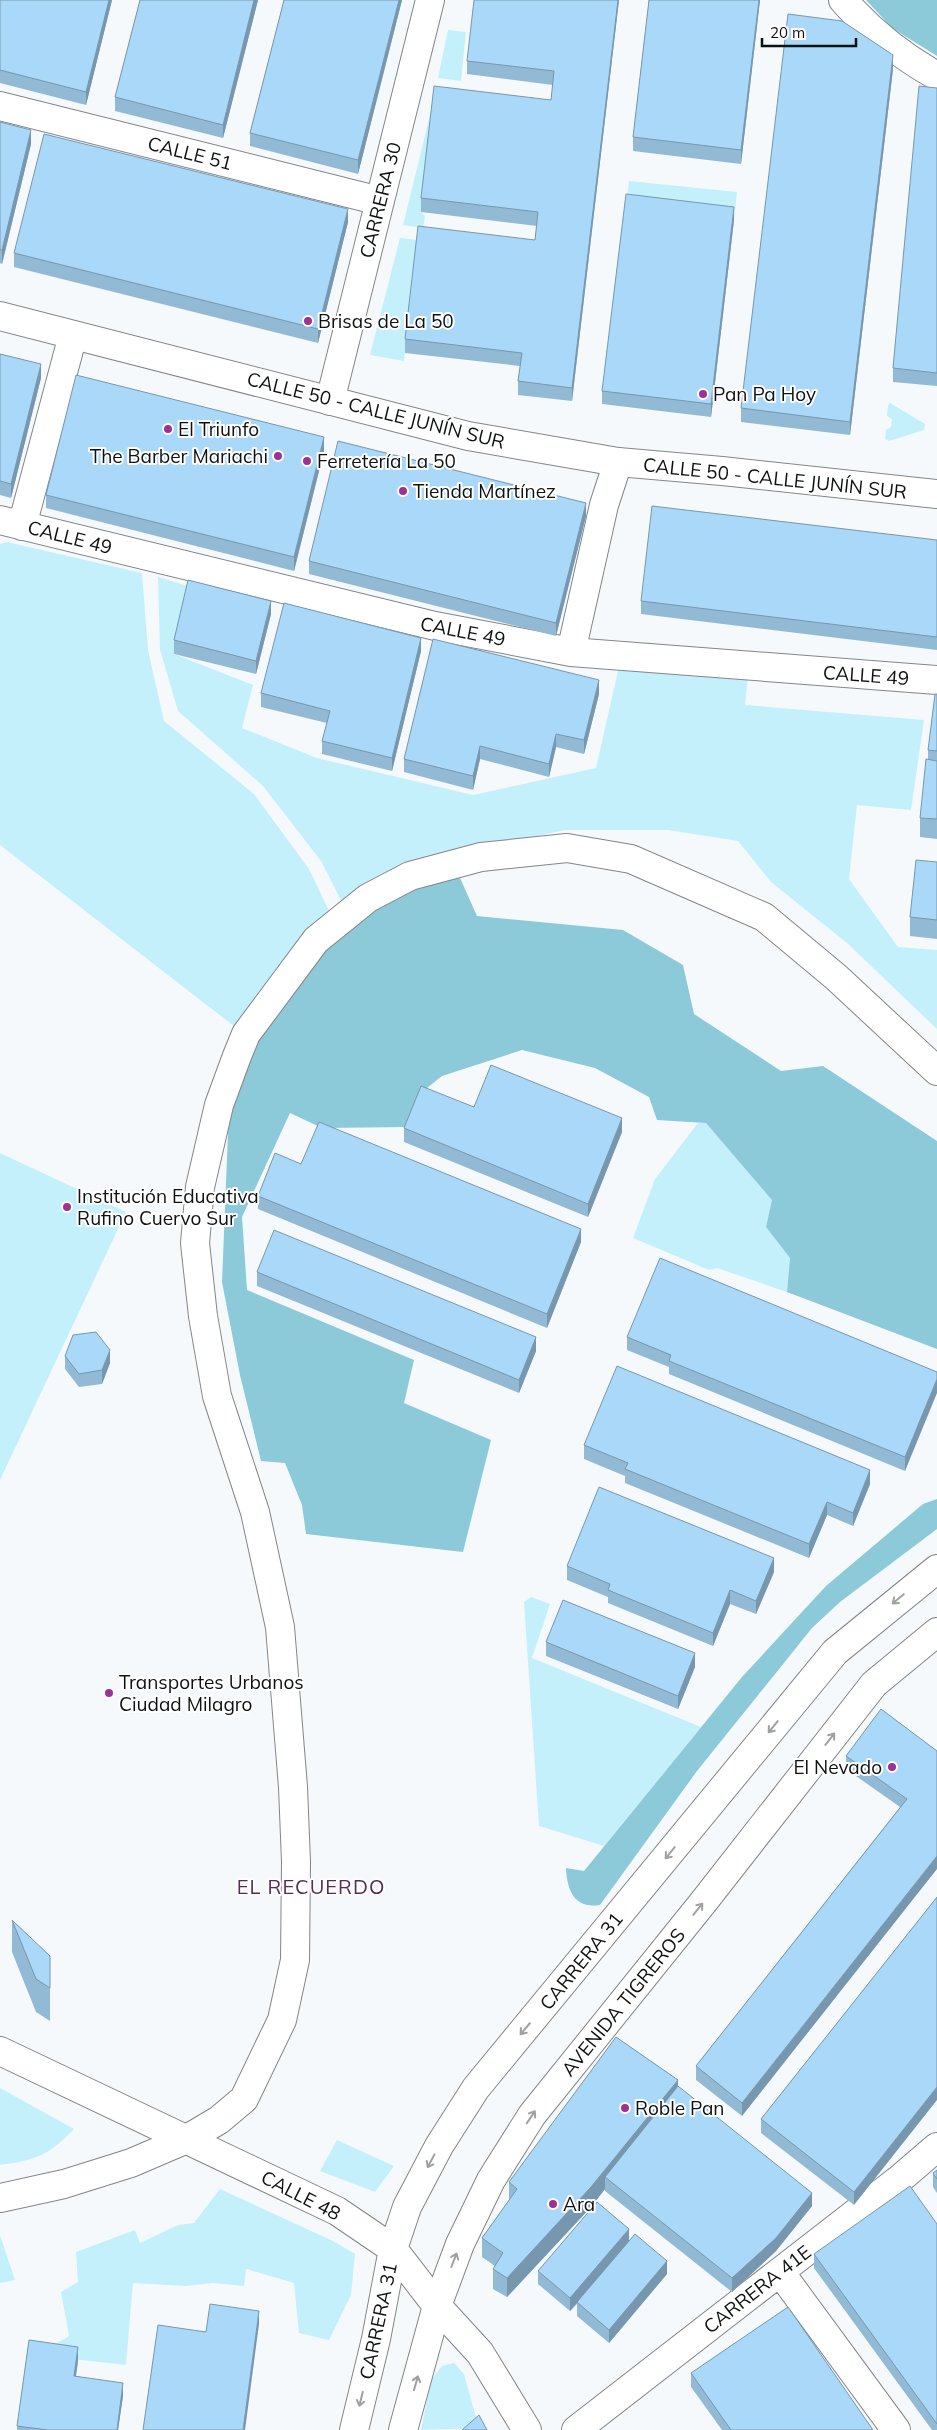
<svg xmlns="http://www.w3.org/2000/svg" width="937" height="2430" font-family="Mulish,sans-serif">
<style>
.green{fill:#c4f0fc}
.forest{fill:#8cc9d9}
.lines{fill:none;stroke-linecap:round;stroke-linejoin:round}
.street-casing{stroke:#838687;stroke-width:30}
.secondary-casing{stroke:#838687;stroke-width:30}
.street{stroke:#fff;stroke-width:28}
.secondary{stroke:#fff;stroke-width:28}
.wall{fill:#92bad5}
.shaded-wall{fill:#7797ae}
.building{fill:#aad8f8;stroke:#7797ae}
.oneway{stroke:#9fa0a0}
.poi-dot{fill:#9c3293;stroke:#fff;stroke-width:2}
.labels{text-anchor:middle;stroke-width:4;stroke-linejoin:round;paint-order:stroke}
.street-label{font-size:19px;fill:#0f1111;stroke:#fff}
.poi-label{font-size:19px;fill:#0f1111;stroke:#fff;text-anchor:start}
.neighbourhood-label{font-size:20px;letter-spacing:1px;fill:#5c2856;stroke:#fff}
</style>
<rect width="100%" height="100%" fill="#f5f9fb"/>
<path class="green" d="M448,30L466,32L461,81L438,78Z
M434,99L421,212L425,216L423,228L403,225Z
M629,181L737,192L734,220L626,207Z
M400,238L418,240L404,361L370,355Z
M890,403L925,424L924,430L889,441L885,439L886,430L891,427L892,419L887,416L888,405Z
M7,542L142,573L148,650L164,721L254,794L309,869L332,917L239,1030L0,845V544Z
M158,577L191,587L174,654L253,685L242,728L317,758L473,795L596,768L620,662L748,676L745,705L924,720L911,810L857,805L849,879L898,947L937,950V1029L847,943L771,882L738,841L668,830H565L481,848L344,906L321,861L263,786L178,711L160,650Z
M698,1123H706L773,1200L766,1227L790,1258L787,1292L717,1268L709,1270L633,1238L655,1179Z
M0,1153L126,1212L0,1480Z
M531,1597L550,1604L532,1658L701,1727L604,1846L539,1826L524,1602Z
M0,2088L74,2129C48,2156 36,2160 0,2165Z
M337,2140L394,2166L375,2192L320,2171Z
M220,2189L333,2241L355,2254L351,2295L329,2340L299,2333L294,2283L246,2269L244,2286L213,2283L186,2286L133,2283L126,2365L37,2355L69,2336L61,2292L78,2282L76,2252L135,2230L140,2243L178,2225L194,2223Z
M0,2235L15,2280L0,2283Z
M454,2363L464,2374L479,2428L421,2430L431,2380L442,2366Z"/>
<path class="forest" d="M866,0H937V56L892,28Z
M460,878L477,916L623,930L683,965L694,1014L781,1071L823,1066L937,1141V1349L787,1292L790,1258L766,1227L772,1200L706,1123L657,1120L649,1097L595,1068L522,1050L442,1076L417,1096L408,1127L322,1128L290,1113L242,1217L247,1290L414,1360L404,1403L491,1440L463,1552L306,1534L302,1505L285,1463L261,1461L240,1375L222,1282L229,1109L256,1040L319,948L373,905L411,886Z
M937,1499V1529L840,1602L812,1628L697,1771L600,1905C574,1909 567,1890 566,1868L584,1871L742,1677L826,1586L923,1504Z"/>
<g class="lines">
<g class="street-casing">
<path id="street" d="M843,0C870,31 901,56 937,76
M0,106L380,201
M330,401L430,0
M0,520L435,626L571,652L937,680
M22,526L73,335
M571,652L604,505L618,462
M0,2198L64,2184L131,2163L187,2139L219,2120L244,2099L282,2020L295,1960L296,1862L293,1787L280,1627L255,1512L217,1396L203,1316L195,1243L200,1187L219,1105L237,1056L246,1034L316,940L368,898L410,876L481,857L567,848L631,859L764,917L836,977L937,1071
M780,2272L896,2430
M437,2306L480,2353L527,2430
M576,2430L902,2177L937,2147"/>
</g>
<g class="secondary-casing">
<path id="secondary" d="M0,316L468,436L618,462L722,471L937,494
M0,2051L337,2211L393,2249L437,2306
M354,2430L376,2339L393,2249L407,2207L439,2146L476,2088L835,1652L937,1569
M403,2430L437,2306L460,2244L491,2180L532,2115L705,1900L874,1684L937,1632"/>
</g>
<use href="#street" class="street"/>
<use href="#secondary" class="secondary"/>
</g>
<path class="wall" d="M0,0H112L86,105L0,83Z
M140,0H258L223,138L115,111V97Z
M284,0H402L358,174L250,146V133Z
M619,0L572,401L518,395V381L520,366L405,353V339L535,240L537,226L421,212V198L551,100L553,85L467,74V61Z
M649,0H760L741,164L633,151V137Z
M893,69L850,435L741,422V408Z
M937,88V386L893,382V368Z
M0,122L31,144L2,264L0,263Z
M734,220L711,417L602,404V391Z
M348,222L318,343L14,267V253Z
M0,354L41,378L11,498L0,495Z
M324,451L294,571L46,508V495Z
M586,516L556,636L309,574V561Z
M937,540V650L641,614V601Z
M271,614L256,674L174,654V640Z
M421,651L392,771L322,754V741L327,723L261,707V693Z
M599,694L584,754L556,747L549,777L480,759L473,790L404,772V759Z
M937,694V839L920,837V818L928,759V750Z
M937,862V939L910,936V917Z
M474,1107L622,1132L588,1217L404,1142V1128Z
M301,1164L581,1242L547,1328L258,1209V1196Z
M257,1272L536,1351L519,1393L257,1286Z
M627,1337L937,1372L905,1471L669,1374V1367L627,1350Z
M65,1356L110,1363L102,1384L79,1387L65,1369Z
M584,1445L870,1484L853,1526L827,1515L809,1558L625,1483V1476L584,1459Z
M567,1566L774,1572L756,1614L730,1604L713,1646L608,1603V1597L567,1580Z
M546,1642L695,1667L678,1709L546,1656Z
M937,1751L742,2116L696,2080V2066L900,1807L846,1769V1756Z
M937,1897L854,2205L761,2133V2119Z
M12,1920L50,1988V2021L36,2012L12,1952Z
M678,2086L812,2206L776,2251L732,2292L605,2191V2189L591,2207L507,2297L493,2289V2269L495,2266L482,2257V2238L509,2200V2182Z
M937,2170V2193L933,2187V2173Z
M937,2224V2430H932L814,2268V2254Z
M629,2241L667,2274L609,2343L577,2316V2304L570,2311L538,2284V2271Z
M78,2361L76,2376L123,2396L118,2430H17V2426Z
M691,2373L873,2430H722L691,2387Z"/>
<path class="shaded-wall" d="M109,0H112L86,105V92Z
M254,0H258L223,138V125Z
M399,0H402L358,174V160Z
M618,0H619L572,401V388Z
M759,0H760L741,164V150Z
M893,55V69L850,435V422Z
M31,130V144L2,264V250Z
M734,207V220L711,417V404Z
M348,209V222L318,343V329Z
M41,364V378L11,498V484Z
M324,437V451L294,571V557Z
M586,503V516L556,636V623Z
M271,601V614L256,674V661Z
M421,638V651L392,771V758Z
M599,680V694L584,754V740Z
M556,734V747L549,777V764Z
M480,746V759L473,790V776Z
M622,1118V1132L588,1217V1204Z
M581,1229V1242L547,1328V1314Z
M536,1337V1351L519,1393V1380Z
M110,1350V1363L102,1384V1370Z
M937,1379V1393L905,1471V1457Z
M870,1470V1484L853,1526V1513Z
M827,1502V1515L809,1558V1544Z
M774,1558V1572L756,1614V1601Z
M730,1590V1604L713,1646V1633Z
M695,1653V1667L678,1709V1696Z
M937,1856V1869L742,2116V2103Z
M678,2080V2100L605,2177V2189L591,2207L507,2297V2278Z
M937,2087V2100L854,2205V2192Z
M812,2193V2206L776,2251L732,2292V2278Z
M629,2229V2242L570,2311V2298Z
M667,2261V2274L609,2343V2330Z
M259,2311V2324L245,2430H243Z
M78,2347V2361L74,2389V2376Z
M123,2383V2396L118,2430H117Z"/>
<path class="building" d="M0,0H109L86,92L0,70Z
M140,0H254L223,125L115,97Z
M284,0H399L358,160L250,133Z
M474,0H618L572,388L518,381L522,353L405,339L418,226L535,240L538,212L421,198L434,86L551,100L554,71L467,61Z
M649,0H759L741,150L633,137Z
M788,14L842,21L893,55L850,422L741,408Z
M919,86L937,88V373L893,368Z
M0,122L31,130L2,250H0Z
M44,134L348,209L318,329L14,253Z
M626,194L734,207L711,404L602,391Z
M0,354L41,364L11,484L0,481Z
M76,375L324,437L294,557L46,495Z
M338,441L586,503L556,623L309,561Z
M652,506L937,540V637L641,601Z
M188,580L271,601L256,661L174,640Z
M284,603L421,638L392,758L322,741L330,711L261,693Z
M433,639L599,680L584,740L556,734L549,764L480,746L473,776L404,759Z
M935,694H937V751L928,750Z
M926,759L937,761V819L920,818Z
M916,860L937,862V920L910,917Z
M491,1065L622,1118L588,1204L404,1128L421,1086L474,1107Z
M319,1122L581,1229L547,1314L258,1196L275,1153L301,1164Z
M274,1230L536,1337L519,1380L257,1272Z
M660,1258L937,1372V1379L905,1457L669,1361L671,1355L627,1337Z
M96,1332L110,1350L102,1370L79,1374L65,1356L73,1335Z
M617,1366L870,1470L853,1513L827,1502L809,1544L625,1469L628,1463L584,1445Z
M599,1487L774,1558L756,1601L730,1590L713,1633L608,1590L610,1584L567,1566Z
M563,1600L695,1653L678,1696L546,1642Z
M881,1709L937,1751V1856L742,2103L696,2066L907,1799L846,1756Z
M937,1897V2087L854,2192L761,2119Z
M12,1920L50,1956V1988L36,1979Z
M616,2037L678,2080L591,2187L507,2278L493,2269L503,2253L482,2238L517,2189L509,2182Z
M678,2086L812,2193L776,2238L732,2278L605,2177Z
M937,2170V2179L933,2173Z
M910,2186L937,2224V2424L814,2254Z
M597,2202L629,2229L570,2298L538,2271Z
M635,2234L667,2261L609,2330L577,2302Z
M210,2304L259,2311L243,2430H143L158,2325L206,2332Z
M788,2307L873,2430H731L691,2373Z
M29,2340L78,2347L74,2376L123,2383L117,2430H48L17,2426Z
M479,2415L487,2430H462Z"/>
<defs><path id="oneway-shaft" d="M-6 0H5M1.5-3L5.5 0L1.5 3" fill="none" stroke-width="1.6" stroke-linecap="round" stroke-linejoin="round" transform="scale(1.25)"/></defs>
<g class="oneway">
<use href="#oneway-shaft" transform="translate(898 1599) rotate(140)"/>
<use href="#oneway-shaft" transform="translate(773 1727) rotate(129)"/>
<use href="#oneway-shaft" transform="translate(830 1739) rotate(-52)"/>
<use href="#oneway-shaft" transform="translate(670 1853) rotate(129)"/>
<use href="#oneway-shaft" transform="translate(698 1909) rotate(-51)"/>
<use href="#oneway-shaft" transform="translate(525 2029) rotate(130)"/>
<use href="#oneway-shaft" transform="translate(531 2117) rotate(-56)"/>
<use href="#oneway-shaft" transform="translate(431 2161) rotate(118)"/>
<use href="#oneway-shaft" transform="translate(454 2260) rotate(-69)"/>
<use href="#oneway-shaft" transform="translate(416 2383) rotate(-74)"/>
<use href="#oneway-shaft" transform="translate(361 2399) rotate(104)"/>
</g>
<g class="poi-dot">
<circle cx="308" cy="321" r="5"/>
<circle cx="703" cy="394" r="5"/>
<circle cx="168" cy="429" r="5"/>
<circle cx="278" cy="456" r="5"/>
<circle cx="307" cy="461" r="5"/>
<circle cx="403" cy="491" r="5"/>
<circle cx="67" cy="1207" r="5"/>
<circle cx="109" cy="1693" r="5"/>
<circle cx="892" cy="1767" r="5"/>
<circle cx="625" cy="2108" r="5"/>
<circle cx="553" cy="2204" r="5"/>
</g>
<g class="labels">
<g class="street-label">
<text transform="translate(190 153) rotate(14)" y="7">CALLE 51</text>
<text transform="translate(380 200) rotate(-76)" y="7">CARRERA 30</text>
<text transform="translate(376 410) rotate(14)" y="7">CALLE 50 - CALLE JUNÍN SUR</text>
<text transform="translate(775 478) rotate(6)" y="7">CALLE 50 - CALLE JUNÍN SUR</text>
<text transform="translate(70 537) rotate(14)" y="7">CALLE 49</text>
<text transform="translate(463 631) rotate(11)" y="7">CALLE 49</text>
<text transform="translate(866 675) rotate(4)" y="7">CALLE 49</text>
<text transform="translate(581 1961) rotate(-51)" y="7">CARRERA 31</text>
<text transform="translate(623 2002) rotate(-51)" y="7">AVENIDA TIGREROS</text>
<text transform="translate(301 2195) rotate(27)" y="7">CALLE 48</text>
<text transform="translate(757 2289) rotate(-38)" y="7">CARRERA 41E</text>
<text transform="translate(378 2321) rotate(-78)" y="7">CARRERA 31</text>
</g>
<g class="poi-label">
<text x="318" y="328">Brisas de La 50</text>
<text x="713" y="401">Pan Pa Hoy</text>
<text x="178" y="436">El Triunfo</text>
<text x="268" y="463" text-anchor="end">The Barber Mariachi</text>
<text x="317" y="468">Ferretería La 50</text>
<text x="413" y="498">Tienda Martínez</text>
<text x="77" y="1203">Institución Educativa<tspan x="77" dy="22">Rufino Cuervo Sur</tspan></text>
<text x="119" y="1689">Transportes Urbanos<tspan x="119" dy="22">Ciudad Milagro</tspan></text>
<text x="882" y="1774" text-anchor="end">El Nevado</text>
<text x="635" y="2115">Roble Pan</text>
<text x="563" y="2211">Ara</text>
</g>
<g class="neighbourhood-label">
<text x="311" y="1894">EL RECUERDO</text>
</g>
</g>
<path d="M762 38v8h94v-8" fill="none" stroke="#0f1111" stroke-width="2.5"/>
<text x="770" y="38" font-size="15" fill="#0f1111" stroke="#ffffff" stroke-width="4" paint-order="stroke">20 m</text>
</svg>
